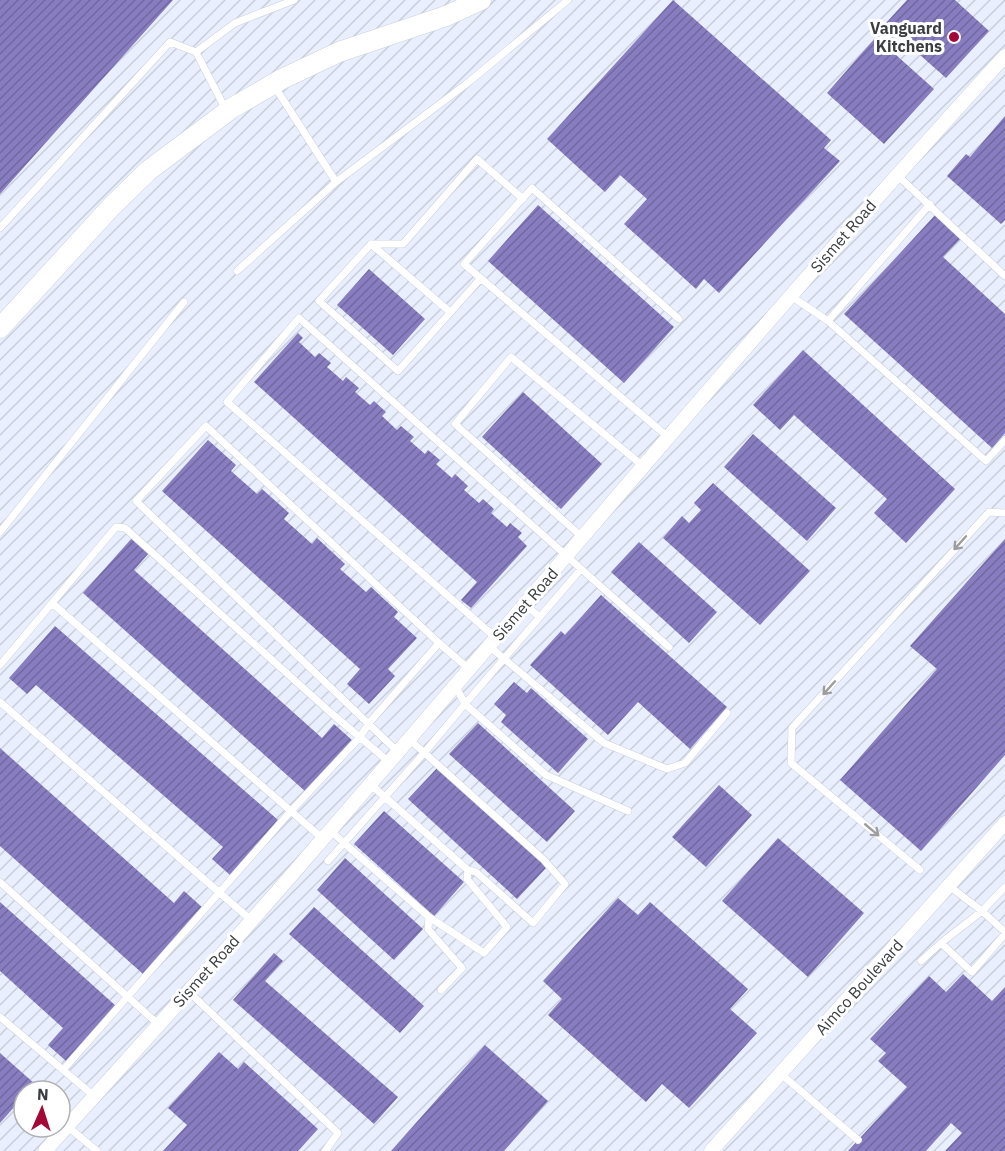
<svg xmlns="http://www.w3.org/2000/svg" width="1005" height="1151" font-family="'IBM Plex Sans',sans-serif">
<style>
.industrial{fill:url(#industrial-furrows);fill-rule:evenodd}
.building{fill:url(#building-hatch)}
.lines{fill:none;stroke-linecap:round;stroke-linejoin:round}
.lane-casing{stroke:#ccd0db;stroke-width:8}
.street-casing{stroke:#ccd0db;stroke-width:15}
.secondary-casing{stroke:#ccd0db;stroke-width:21}
.lane{stroke:#fff;stroke-width:7}
.street{stroke:#fff;stroke-width:14}
.secondary{stroke:#fff;stroke-width:20}
.oneway{stroke:#9d9ea0}
.poi-dot{fill:#a40837;stroke:#fff;stroke-width:2}
.labels{text-anchor:middle;stroke-width:6;stroke-linejoin:round;paint-order:stroke}
.poi-label{font-size:16px;font-weight:bold;fill:#3b3d41;stroke:#fff;text-anchor:end}
.street-label{font-size:16px;fill:#3b3d41;stroke:#fff}
</style>
<defs>
<pattern id="industrial-furrows" width="10" height="10" patternUnits="userSpaceOnUse" patternTransform="scale(1.5)"><rect width="10" height="10" fill="#e9effe"/><path d="M-1 1l2-2M0 10L10 0M9 11l2-2" fill="none" stroke="#c9cedb"/></pattern>
<pattern id="building-hatch" width="6" height="6" patternUnits="userSpaceOnUse" patternTransform="scale(1.5)"><rect width="6" height="6" fill="#877dc0"/><path d="M-1 1l2-2M0 6l6-6M5 7l2-2" fill="none" stroke="#70689e"/></pattern>
</defs>
<rect width="100%" height="100%" fill="#fbfcfe"/>
<path class="industrial" d="M0,0H1005V1151H0ZM24,1091H60V1127H24Z"/>
<path class="building" d="M0,0H173L0,194Z
M673,0L831,140L824,148L840,161L719,293L704,279L696,289L624,224L647,199L620,175L605,192L547,139Z
M907,0H955L989,31L946,78L885,24Z
M876,37L934,89L884,144L827,93Z
M1005,116V220L1001,224L947,176L966,154L970,157Z
M538,205L674,327L624,383L488,261Z
M936,214L962,237L943,257L1005,314V433L992,448L844,314Z
M369,269L425,319L393,355L337,305Z
M298,333L303,338L299,342L315,357L319,353L331,363L327,367L343,381L346,377L359,388L355,392L370,405L374,401L386,412L382,416L397,430L401,426L414,437L410,441L425,454L428,450L440,460L436,464L452,478L455,474L468,486L464,490L479,503L483,499L494,509L491,513L507,527L510,523L522,533L518,537L527,546L471,608L461,600L477,582L254,382Z
M803,350L955,489L906,543L874,513L887,499L794,415L780,430L753,405Z
M523,392L602,464L561,509L482,437Z
M753,434L836,508L807,541L724,467Z
M208,440L236,465L231,471L257,494L262,489L289,513L284,519L312,544L317,538L345,564L340,569L366,592L371,587L398,612L394,617L417,638L388,669L395,676L369,704L347,684L360,669L162,491Z
M713,483L810,571L760,625L663,538L682,516L689,523L701,510L694,503Z
M132,538L149,553L134,570L322,738L334,724L353,741L306,792L83,593Z
M1005,539V755L921,851L840,780L937,669L910,646Z
M639,542L717,612L689,643L611,572Z
M601,595L727,707L690,749L638,702L608,735L530,665L561,631L565,635Z
M55,626L278,820L230,875L212,859L223,847L36,685L27,694L9,678Z
M514,682L527,693L531,688L588,739L558,773L501,722L506,715L494,704Z
M478,723L575,811L547,842L449,754Z
M0,748L174,903L184,891L203,908L143,974L0,846Z
M438,767L547,867L517,899L408,799Z
M719,785L752,815L706,867L672,837Z
M384,811L464,882L434,916L354,844Z
M778,838L864,913L808,977L722,901Z
M345,858L423,929L394,960L317,890Z
M618,898L638,915L650,902L748,989L730,1009L757,1033L689,1108L662,1084L646,1102L548,1015L562,999L543,981Z
M0,902L116,1006L66,1061L48,1045L63,1028L0,971Z
M314,907L424,1006L400,1033L289,934Z
M274,953L283,961L265,981L398,1097L374,1124L233,1000Z
M963,974L992,1001L1005,987V1151H945L962,1133L951,1123L926,1151H848L907,1087L878,1061L886,1053L870,1039L929,976L946,992Z
M485,1045L548,1101L504,1151H391Z
M219,1052L238,1069L244,1062L318,1129L298,1151H163L187,1125L168,1108Z
M0,1053L35,1084L29,1091H24V1096L0,1123Z"/>
<g class="lines">
<g class="lane-casing">
<path id="lane" d="M196,52L235,23L294,0
M897,175L1005,276
M336,182L465,85L568,0
M0,228L170,42L196,52L226,110
M371,244L450,312
M237,271L336,182L275,87
M481,278L398,371L319,301L371,244H403L477,159L523,199
M791,296L828,321L986,461L1005,440
M828,321L930,204
M668,437L464,264L532,188L679,319
M0,532L184,302
M582,537L455,424L511,357L643,466
M581,569L465,704L546,775L628,811
M52,603L323,839
M524,604L540,617
M496,638L227,402L299,318L669,647
M489,646L604,743L667,769L685,763L727,713
M0,665L116,527L125,528L330,712L389,762
M455,685L465,704L424,753L344,843L429,917L484,953L507,927L467,879L468,870
M0,702L251,920
M398,752L136,501L206,426L439,643L469,669
M370,784L468,870L476,872L533,923L565,884L544,860L409,739
M328,861L344,843L330,830
M920,870L791,763L792,728L989,512L1005,513
M0,882L158,1024
M949,886L982,911L1005,887
M429,917L428,929L462,968L441,990
M1005,932L982,911L941,943L972,972L1005,934
M921,961L941,943
M188,991L338,1133L325,1151
M0,1017L94,1096
M63,1070L291,811L360,737L369,723L439,643
M781,1074L858,1140
M67,1126L97,1151"/>
</g>
<g class="street-casing">
<path id="street" d="M45,1151C133,1053 222,956 308,856C540,589 766,317 1005,56
M711,1151L1005,823"/>
</g>
<g class="secondary-casing">
<path id="secondary" d="M0,328L111,207L149,170L232,108L282,79L339,52L446,16L481,0"/>
</g>
<use href="#lane" class="lane"/>
<use href="#street" class="street"/>
<use href="#secondary" class="secondary"/>
</g>
<defs><path id="oneway-shaft" d="M-6 0H5M1.5-3L5.5 0L1.5 3" fill="none" stroke-width="1.6" stroke-linecap="round" stroke-linejoin="round" transform="scale(1.5)"/></defs>
<g class="oneway">
<use href="#oneway-shaft" transform="translate(960 543) rotate(132)"/>
<use href="#oneway-shaft" transform="translate(829 688) rotate(132)"/>
<use href="#oneway-shaft" transform="translate(872 830) rotate(40)"/>
</g>
<circle class="poi-dot" cx="954" cy="37" r="6"/>
<g class="labels">
<g class="poi-label">
<text x="942" y="34">Vanguard<tspan x="942" dy="18">Kitchens</tspan></text>
</g>
<g class="street-label">
<text transform="translate(843 236) rotate(-49)" y="6">Sismet Road</text>
<text transform="translate(525 604) rotate(-49)" y="6">Sismet Road</text>
<text transform="translate(206 971) rotate(-48)" y="6">Sismet Road</text>
<text transform="translate(859 987) rotate(-48)" y="6">Aimco Boulevard</text>
</g>
</g>
<g transform="translate(42 1109) rotate(3)"><circle r="28" fill="#ffffff" stroke="#b1b1b3" stroke-width="1.5"/>
<path d="M0-4.5L10 22L0 15L-10 22Z" fill="#a40837"/>
<text y="-9" font-size="16" font-weight="bold" text-anchor="middle" fill="#3b3d41">N</text>
</g>
</svg>
